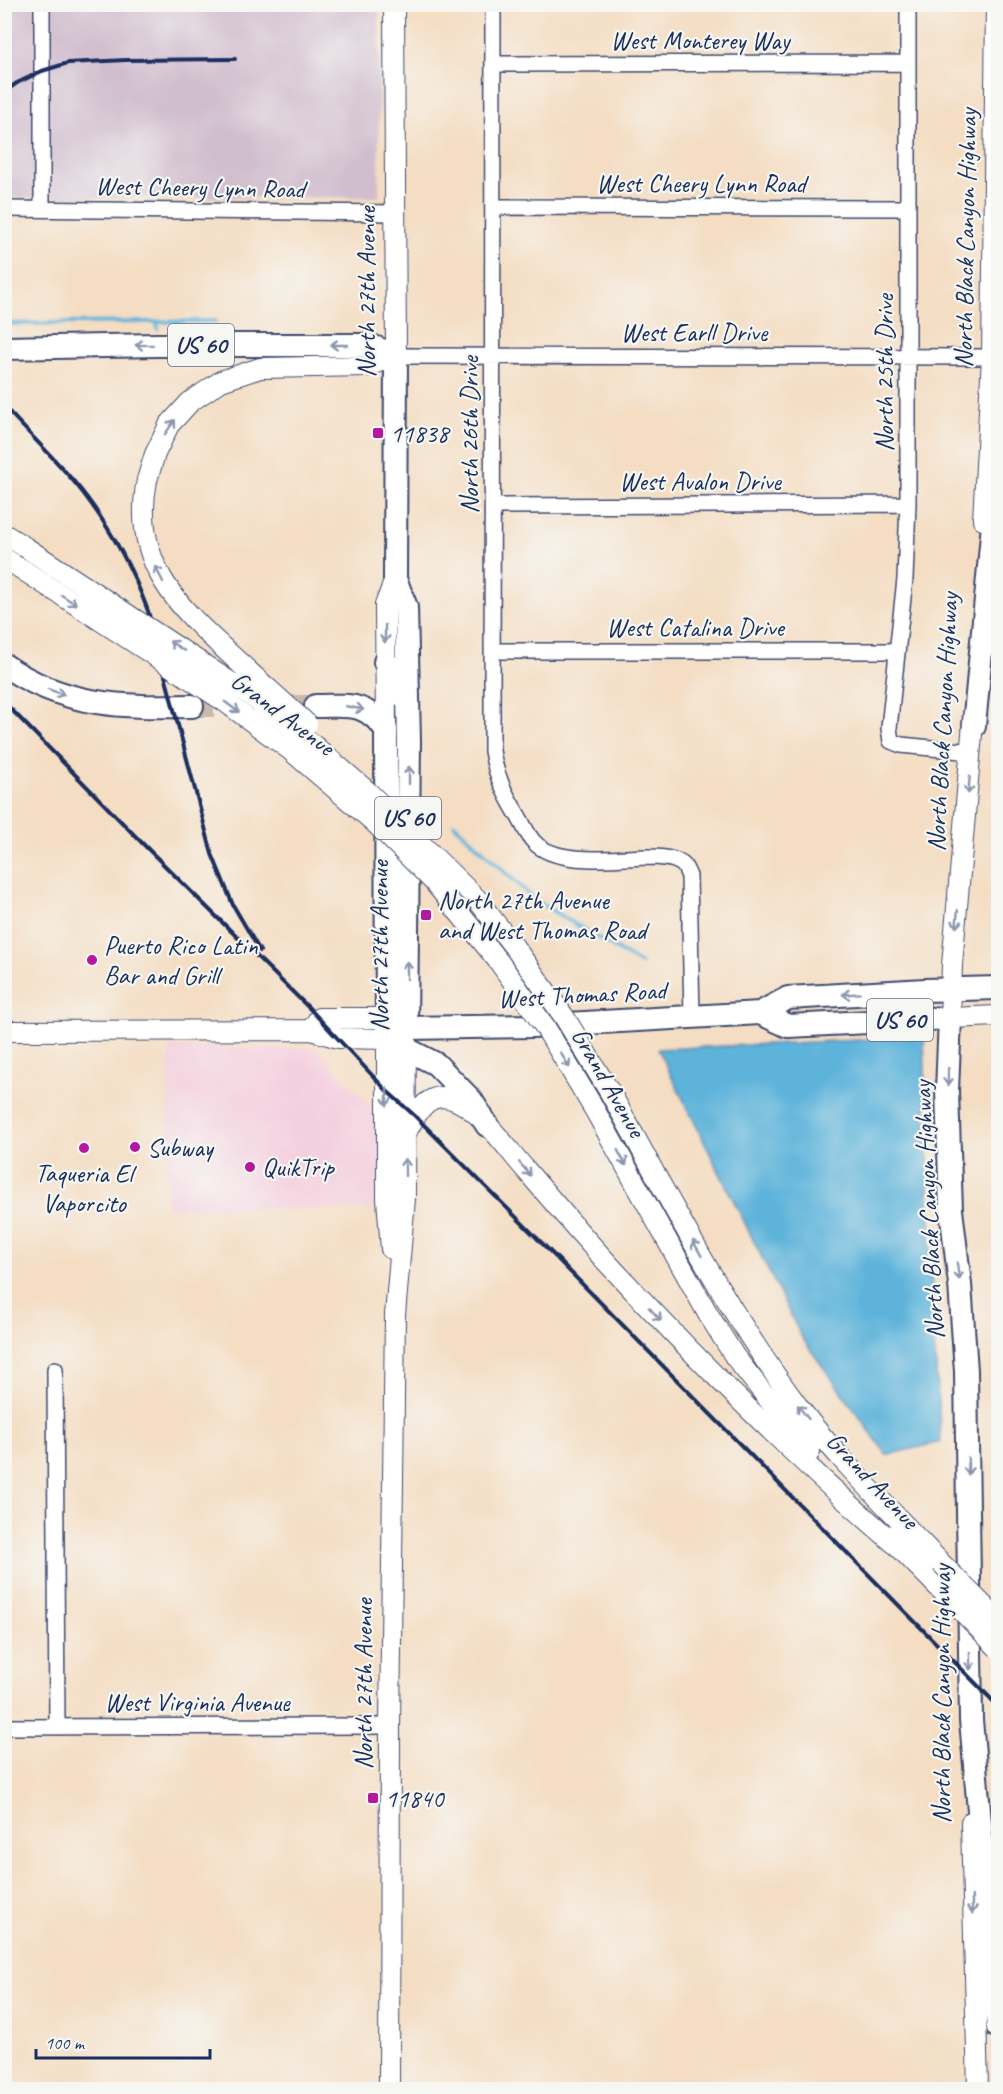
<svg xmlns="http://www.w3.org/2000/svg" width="1003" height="2094" font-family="Caveat,sans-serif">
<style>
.built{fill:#f4cfde}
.industrial{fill:#d0bdce}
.water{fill:#5db3da;stroke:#3c719c;stroke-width:1.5}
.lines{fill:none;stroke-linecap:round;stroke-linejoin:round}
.stream{stroke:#5db3da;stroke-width:4}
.highway-tunnel{stroke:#c9baae;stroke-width:22;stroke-dasharray:22 11;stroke-linecap:butt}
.minor-casing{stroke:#3c496d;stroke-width:18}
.major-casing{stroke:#3c496d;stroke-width:22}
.highway-casing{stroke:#3c496d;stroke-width:26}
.minor{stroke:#fff;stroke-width:15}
.major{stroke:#fff;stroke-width:20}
.highway{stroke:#fff;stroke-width:22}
.rail{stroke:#1b2f5e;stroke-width:4}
.major-bridge-casing{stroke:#3c496d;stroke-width:22;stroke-linecap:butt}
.major-bridge{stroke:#fff;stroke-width:20}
.oneway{stroke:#8d97ae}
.poi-dot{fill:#b5179e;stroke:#f6f6f2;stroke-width:2}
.labels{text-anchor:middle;stroke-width:4.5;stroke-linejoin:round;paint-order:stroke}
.shield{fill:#f6f6f2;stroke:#5d6b8a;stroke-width:1.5}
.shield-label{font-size:24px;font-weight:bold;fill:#1b2f5e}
.street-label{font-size:26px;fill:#1b2f5e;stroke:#f6f6f2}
.poi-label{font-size:26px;fill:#1b2f5e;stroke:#f6f6f2;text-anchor:start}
</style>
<rect width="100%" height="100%" fill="#f6f6f2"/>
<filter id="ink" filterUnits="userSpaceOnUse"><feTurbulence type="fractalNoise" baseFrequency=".0167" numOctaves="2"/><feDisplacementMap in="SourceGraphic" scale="12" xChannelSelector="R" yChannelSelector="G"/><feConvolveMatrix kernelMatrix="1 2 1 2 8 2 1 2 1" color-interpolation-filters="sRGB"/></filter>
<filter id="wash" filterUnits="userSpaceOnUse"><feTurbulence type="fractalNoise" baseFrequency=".008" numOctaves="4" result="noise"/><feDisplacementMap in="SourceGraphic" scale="24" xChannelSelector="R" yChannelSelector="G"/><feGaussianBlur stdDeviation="1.35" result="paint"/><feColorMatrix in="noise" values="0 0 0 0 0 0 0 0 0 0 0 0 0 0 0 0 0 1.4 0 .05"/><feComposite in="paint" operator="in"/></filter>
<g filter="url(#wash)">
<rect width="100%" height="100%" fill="#f4ddc2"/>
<path class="built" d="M169,1047L315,1048L383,1120L381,1209L167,1208Z"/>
<path class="industrial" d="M4,5H379V197L5,198Z"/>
<path class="water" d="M924,1037L933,1326L941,1442L887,1455L802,1338L658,1049Z"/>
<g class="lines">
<path class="stream" d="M157,322L158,329
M4,324L216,321
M454,824L535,900L641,964"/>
</g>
</g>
<g filter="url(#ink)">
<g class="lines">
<path class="highway-tunnel" d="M192,706H316"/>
<g class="minor-casing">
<path id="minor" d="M493,4L492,751C496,776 504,792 517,814C523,823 527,835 534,842C556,866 616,858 646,857C657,857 673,857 682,864C685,866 687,872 689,876L692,1017
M908,4V504L905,579L889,728L891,741L901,745L972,752
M493,64L908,63
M493,207L908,208
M4,209L394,213
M42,209V4
M396,356L992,357
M493,506L908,504
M493,651H897
M55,1369L57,1727
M4,1727L390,1726"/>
</g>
<g class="major-casing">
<path id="major" d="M147,480L155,454L169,425L190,402L221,381L260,368L368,366L396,356L394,4
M983,520L992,357L996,4
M4,534L25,547
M4,558L20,568
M974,711L952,965L950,1018L998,1016
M386,729L385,605L395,579
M311,1030L319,1018H387L406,1028L405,1199L395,1315L390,1726L389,2090
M4,1031L311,1030L338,1038L387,1039V1199L391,1249
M611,1094C671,1201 726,1311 800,1409C842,1464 894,1513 941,1563
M593,1107L708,1314L735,1357L810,1452
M406,1133C416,1115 427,1090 452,1099C480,1108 507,1149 526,1170C555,1204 583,1237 613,1269C702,1365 796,1459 895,1544
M887,1535L947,1596
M971,1822L978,2090"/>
</g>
<g class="highway-casing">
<path id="highway" d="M4,348L157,345H369L396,356L395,579L406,607L409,742L406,1028
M385,662L394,670L399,694
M4,665C65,707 122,707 192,706
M316,706C351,706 362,701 386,729L387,1039
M974,726L998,471
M760,1013L788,1026L950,1018L947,1091L951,1210L960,1284L966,1371L971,1720L998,2027
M387,1039L406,1028L532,1026L760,1013L788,998L925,990L998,988
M387,1039L436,1064L471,1100L487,1125"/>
</g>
<use href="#minor" class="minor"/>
<use href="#major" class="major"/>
<use href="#highway" class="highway"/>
<path class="rail" d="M4,92L17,83L42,71L68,63L126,60L235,59
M4,406C31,437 63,465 87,498C113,533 133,570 148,611L212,854L233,905L260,951
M4,702L150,851L310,1009L387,1091L415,1116L530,1231L998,1706"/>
<g class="major-bridge-casing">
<path id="major-bridge" d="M147,480C131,562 177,606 232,656C257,679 282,701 307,724
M25,547L247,693L290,725L366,790L476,898L515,948L565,1018L611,1094
M20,568L224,701L290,750L375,823L434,882L499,962L545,1027L593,1107
M941,1563L998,1620
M947,1596L998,1648"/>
</g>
<use href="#major-bridge" class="major-bridge"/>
</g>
<defs><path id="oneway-shaft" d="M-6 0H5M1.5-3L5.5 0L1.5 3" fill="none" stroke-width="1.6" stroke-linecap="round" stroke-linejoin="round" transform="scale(1.5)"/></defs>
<g class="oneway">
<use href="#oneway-shaft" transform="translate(144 345) rotate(179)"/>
<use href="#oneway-shaft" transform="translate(339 345) rotate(180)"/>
<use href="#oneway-shaft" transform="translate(170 427) rotate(-55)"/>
<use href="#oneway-shaft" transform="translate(159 574) rotate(-117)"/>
<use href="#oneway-shaft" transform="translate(69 600) rotate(33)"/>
<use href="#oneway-shaft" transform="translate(385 634) rotate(90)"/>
<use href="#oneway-shaft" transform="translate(177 646) rotate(-147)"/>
<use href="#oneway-shaft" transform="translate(56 692) rotate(20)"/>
<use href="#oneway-shaft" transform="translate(232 707) rotate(36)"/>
<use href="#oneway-shaft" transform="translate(355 708) rotate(11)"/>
<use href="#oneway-shaft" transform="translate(409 775) rotate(-90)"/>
<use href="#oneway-shaft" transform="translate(969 785) rotate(95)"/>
<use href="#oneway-shaft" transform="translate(957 919) rotate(95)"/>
<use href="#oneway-shaft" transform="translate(407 970) rotate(-90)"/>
<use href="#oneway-shaft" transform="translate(851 994) rotate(176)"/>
<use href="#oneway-shaft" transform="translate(565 1060) rotate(59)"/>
<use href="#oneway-shaft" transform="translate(948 1077) rotate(91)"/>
<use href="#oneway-shaft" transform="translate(387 1097) rotate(90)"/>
<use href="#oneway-shaft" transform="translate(622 1158) rotate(61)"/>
<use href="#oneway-shaft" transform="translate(405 1167) rotate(-90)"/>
<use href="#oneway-shaft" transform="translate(525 1169) rotate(49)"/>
<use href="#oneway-shaft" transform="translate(697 1248) rotate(-119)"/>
<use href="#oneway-shaft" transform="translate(958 1271) rotate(83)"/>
<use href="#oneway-shaft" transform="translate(655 1314) rotate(47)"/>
<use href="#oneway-shaft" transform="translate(803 1412) rotate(-128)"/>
<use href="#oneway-shaft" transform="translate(968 1466) rotate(89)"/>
<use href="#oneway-shaft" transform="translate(970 1661) rotate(89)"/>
<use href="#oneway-shaft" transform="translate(972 1905) rotate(89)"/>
</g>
</g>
<g class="poi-dot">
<rect x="372" y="427" width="12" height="12" rx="3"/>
<rect x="420" y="909" width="12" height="12" rx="3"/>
<circle cx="92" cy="960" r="6"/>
<circle cx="135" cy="1147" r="6"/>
<circle cx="84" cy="1148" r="6"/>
<circle cx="250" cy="1167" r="6"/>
<rect x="367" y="1792" width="12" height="12" rx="3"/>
</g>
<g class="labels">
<g class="shield">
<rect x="168" y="324" width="66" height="42" rx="4.5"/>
<rect x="375" y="797" width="66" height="42" rx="4.5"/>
<rect x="867" y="999" width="66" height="42" rx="4.5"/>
</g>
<g class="shield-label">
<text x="201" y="353">US 60</text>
<text x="408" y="826">US 60</text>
<text x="900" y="1028">US 60</text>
</g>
<g class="street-label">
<text x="700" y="49">West Monterey Way</text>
<text x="701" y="192">West Cheery Lynn Road</text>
<text transform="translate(200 187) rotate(1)" y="9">West Cheery Lynn Road</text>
<text transform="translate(965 238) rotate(-89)" y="9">North Black Canyon Highway</text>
<text transform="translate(366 292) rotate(-90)" y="9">North 27th Avenue</text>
<text x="694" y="341">West Earll Drive</text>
<text transform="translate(884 373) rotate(-90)" y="9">North 25th Drive</text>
<text transform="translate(469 435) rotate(-90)" y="9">North 26th Drive</text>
<text x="700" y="490">West Avalon Drive</text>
<text x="695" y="636">West Catalina Drive</text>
<text transform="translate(283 713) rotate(37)" y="9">Grand Avenue</text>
<text transform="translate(942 722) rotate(-87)" y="9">North Black Canyon Highway</text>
<text transform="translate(379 946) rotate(-90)" y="9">North 27th Avenue</text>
<text transform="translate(582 994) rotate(-3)" y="9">West Thomas Road</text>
<text transform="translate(609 1082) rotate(60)" y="9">Grand Avenue</text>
<text transform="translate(928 1210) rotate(-93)" y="9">North Black Canyon Highway</text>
<text transform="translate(873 1480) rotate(47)" y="9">Grand Avenue</text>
<text transform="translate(363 1684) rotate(-90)" y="9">North 27th Avenue</text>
<text transform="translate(941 1694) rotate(-90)" y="9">North Black Canyon Highway</text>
<text x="197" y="1711">West Virginia Avenue</text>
</g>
<g class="poi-label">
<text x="390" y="442">11838</text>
<text x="438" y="909">North 27th Avenue<tspan x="438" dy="30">and West Thomas Road</tspan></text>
<text x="104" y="954">Puerto Rico Latin<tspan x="104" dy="30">Bar and Grill</tspan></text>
<text x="147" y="1156">Subway</text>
<text x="262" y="1176">QuikTrip</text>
<text x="84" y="1182" text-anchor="middle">Taqueria El<tspan x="84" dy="30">Vaporcito</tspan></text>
<text x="385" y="1807">11840</text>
</g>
</g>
<rect width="1003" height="2094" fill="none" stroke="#f6f6f2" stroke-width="24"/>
<path d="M36 2049v9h174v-9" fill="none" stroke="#1b2f5e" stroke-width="3"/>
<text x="45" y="2049" font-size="18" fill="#1b2f5e" stroke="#f6f6f2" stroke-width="4.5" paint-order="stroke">100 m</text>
</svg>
